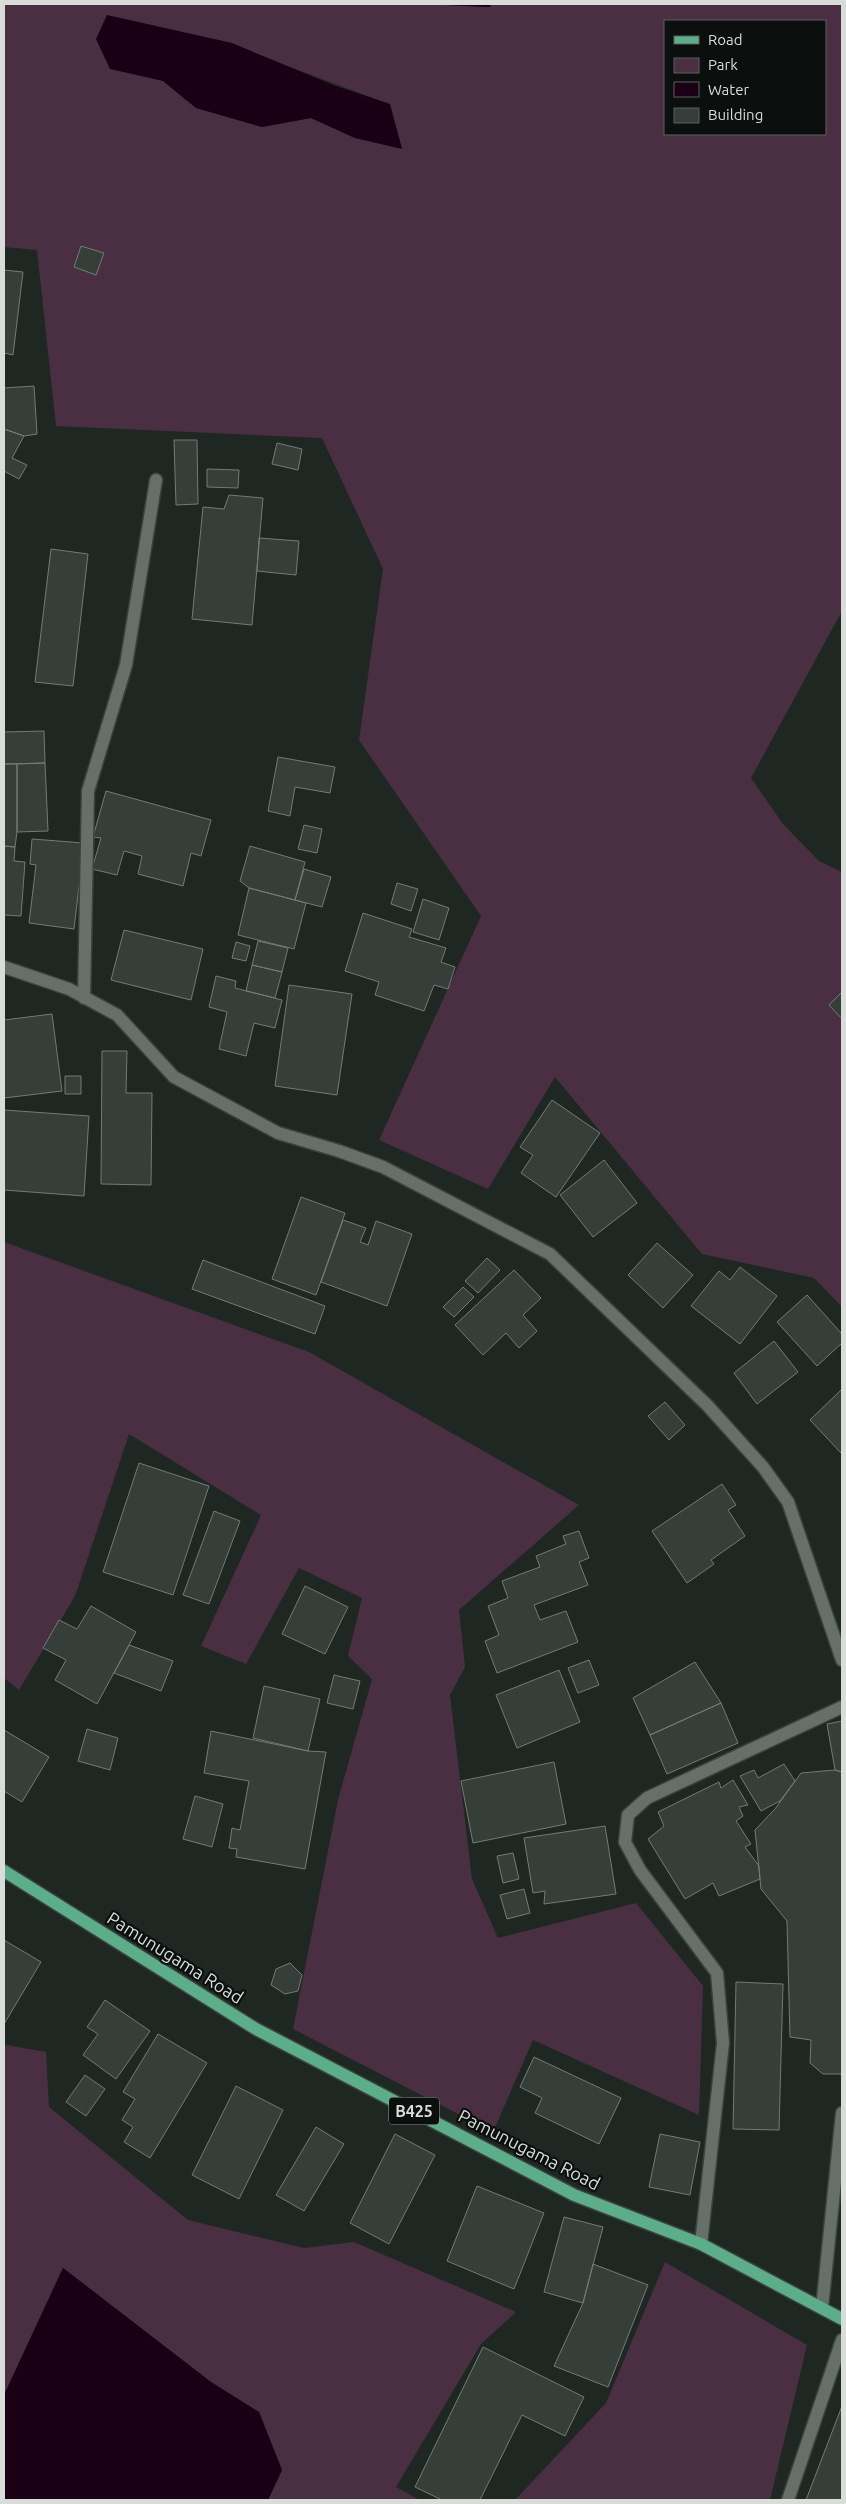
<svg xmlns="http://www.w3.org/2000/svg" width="846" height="2504" font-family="Ubuntu,sans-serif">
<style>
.green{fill:#492f41;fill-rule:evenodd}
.water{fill:#1b0015}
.building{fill:#363e3a;stroke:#727b76}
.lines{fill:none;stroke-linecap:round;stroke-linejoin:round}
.service-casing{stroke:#3b413d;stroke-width:15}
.minor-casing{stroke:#3b413d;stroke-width:15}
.primary-casing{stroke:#3b413d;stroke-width:15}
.service{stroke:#666f6a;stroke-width:12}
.minor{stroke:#666f6a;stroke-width:12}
.primary{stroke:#5cad89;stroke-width:12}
.labels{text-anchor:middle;stroke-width:4.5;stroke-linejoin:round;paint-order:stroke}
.shield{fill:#0b0f0d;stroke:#9a9f9c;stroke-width:1}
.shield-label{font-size:16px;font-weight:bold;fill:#d8ddda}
.street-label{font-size:18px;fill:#d8ddda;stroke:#0b0f0d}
</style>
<rect width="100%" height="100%" fill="#1f2723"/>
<path class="green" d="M4,4H424L489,7L493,4H842V611L751,778L783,824L819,861L842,872V1307L814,1278L702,1254L555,1077L488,1189L379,1140L481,916L359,740L383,569L322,438L56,426L37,250L4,247ZM665,21H825V134H665ZM215,39L389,104L402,148L355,138L311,118L262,127L196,108L163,81Z
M4,1242L309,1352L579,1505L459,1610L465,1667L450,1695L472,1879L498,1938L636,1903L703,1986L699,2115L533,2040L493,2132L293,2029L338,1800L372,1679L348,1656L362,1598L299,1568L246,1664L201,1646L261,1515L129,1434L75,1596L19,1690L4,1678Z
M7,2045L46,2052L49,2107L188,2220L304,2248L354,2242L516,2312L481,2344L396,2487L420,2500H268L282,2470L259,2412L211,2382L63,2268L4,2395V2047Z
M665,2262L807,2345L770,2500H515L606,2403Z"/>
<path class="water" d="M424,4H493L489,7Z
M107,15L232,43L333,85L390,104L402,149L355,138L311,118L262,127L196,108L163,81L110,69L96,39Z
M63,2268L211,2382L259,2412L282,2470L268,2500H4V2395Z"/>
<path class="building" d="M81,246L104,253L96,275L74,267Z
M4,270L23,272L13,355L4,353Z
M34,386L37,434L24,436L4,429V388Z
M4,429L24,436L12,458L27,465L19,479L4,471Z
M174,440H197L198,504L176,505Z
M277,443L302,449L298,470L272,464Z
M207,469L239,470L238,488L207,487Z
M229,495L263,498L252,625L192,619L203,507L224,509Z
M259,538L299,541L296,575L257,571Z
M51,549L88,554L73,686L35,682Z
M44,731L45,763L4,764V732Z
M278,757L335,767L330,793L295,787L290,816L268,811Z
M45,763L48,831L17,832V764Z
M4,764H17V832L15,847L4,846Z
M106,791L211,820L201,856L191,853L183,886L138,874L142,856L124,851L117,875L92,869L101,838L93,837Z
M304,825L322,829L317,853L298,849Z
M32,839L84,843L74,929L29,923L36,865L30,864Z
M4,846L15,847L14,861L25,862L21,916L4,915Z
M250,846L305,862L295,900L249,888L240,881Z
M304,869L331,877L322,907L295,900Z
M397,883L418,889L411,911L391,904Z
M249,888L306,903L294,949L238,935Z
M423,899L449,908L439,940L413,932Z
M363,913L412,929L409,937L446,948L441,962L455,967L448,989L434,985L424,1011L375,995L379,982L345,971Z
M124,930L203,949L191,1000L111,980Z
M258,941L288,948L282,972L252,965Z
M236,942L250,946L246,961L232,958Z
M252,965L282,972L275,998L246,991Z
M216,976L236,981L235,988L282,1000L275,1028L254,1023L246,1056L219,1049L227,1012L209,1007Z
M289,985L352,994L337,1095L275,1086Z
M842,992V1019L829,1005Z
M52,1014L62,1091L4,1098V1020Z
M102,1051H127L126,1093H152L151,1185L101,1184Z
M65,1076H81V1094H65Z
M552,1100L600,1133L556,1197L521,1173L533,1155L520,1147Z
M4,1110L89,1116L84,1196L4,1190Z
M604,1160L637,1203L593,1237L560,1195Z
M301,1197L345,1213L316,1295L272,1279Z
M343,1220L366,1228L360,1242L368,1245L376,1221L412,1234L387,1306L321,1282Z
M657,1243L693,1275L663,1308L628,1275Z
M487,1258L500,1270L478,1293L465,1281Z
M203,1260L325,1306L315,1334L192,1289Z
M740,1267L777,1296L740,1344L691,1306L719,1271L730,1280Z
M514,1270L541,1298L523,1315L537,1331L519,1348L506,1333L483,1355L455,1325Z
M463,1287L474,1297L454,1317L443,1307Z
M807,1295L842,1334V1343L817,1366L777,1322Z
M774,1341L798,1372L757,1404L734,1373Z
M842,1389V1454L810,1420Z
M665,1402L685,1425L669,1440L648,1416Z
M139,1463L209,1486L173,1595L103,1572Z
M722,1484L736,1505L728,1510L745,1536L711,1560L714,1564L687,1583L652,1531Z
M214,1511L240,1521L209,1604L183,1595Z
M579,1531L589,1558L579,1562L588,1585L534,1605L540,1620L566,1611L578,1642L497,1673L485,1641L499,1635L488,1606L508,1598L502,1581L540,1567L536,1556L566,1544L563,1536Z
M305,1586L348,1607L325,1654L282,1634Z
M91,1606L136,1632L97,1704L55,1680L66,1660L43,1648L59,1620L77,1629Z
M129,1645L173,1661L161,1691L114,1673Z
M589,1660L599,1685L578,1693L568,1668Z
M695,1662L721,1703L650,1735L633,1698Z
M559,1670L580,1722L517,1748L496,1695Z
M334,1675L360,1681L353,1709L327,1703Z
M264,1686L320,1699L308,1751L253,1738Z
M721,1703L738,1743L667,1774L650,1735Z
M842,1721V1772L835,1770L827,1724Z
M87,1729L118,1738L110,1770L78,1761Z
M4,1730L49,1757L22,1802L4,1791Z
M211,1731L308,1751L326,1752L305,1869L236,1857L237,1849L229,1848L232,1828L240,1830L249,1781L204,1773Z
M554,1762L566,1824L473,1843L461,1781Z
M784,1764L795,1781L780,1801L761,1811L740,1776L754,1770L758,1778Z
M835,1770L842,1772V2074H823L810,2063L811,2040L790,2037L787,1921L761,1889L755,1830L775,1809L801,1773Z
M733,1780L748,1805L739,1807L743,1816L736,1821L751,1844L745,1847L759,1866L760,1879L719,1896L713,1883L685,1899L648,1839L664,1826L658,1812L719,1782L721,1788Z
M195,1796L223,1804L212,1847L183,1839Z
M605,1826L616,1894L544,1904L545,1891L533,1893L524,1838Z
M513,1853L519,1879L503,1883L497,1856Z
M524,1889L530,1913L507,1919L500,1895Z
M4,1940L41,1962L4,2024Z
M290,1963L302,1975L298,1991L285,1994L271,1985L276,1969Z
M736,1982L783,1984L779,2130L733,2129Z
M105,2000L150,2031L116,2079L83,2055L98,2034L87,2027Z
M158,2034L207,2063L150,2158L124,2142L133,2127L122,2120L135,2099L123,2092Z
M534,2057L621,2098L599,2144L535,2113L542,2098L520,2087Z
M85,2075L105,2089L86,2116L66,2102Z
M236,2086L283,2110L239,2199L192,2175Z
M316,2127L344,2144L304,2211L276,2195Z
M395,2134L435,2155L389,2244L350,2223Z
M660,2134L700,2142L690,2195L649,2187Z
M477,2186L544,2213L514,2289L447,2261Z
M564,2217L603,2227L583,2303L544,2292Z
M593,2264L648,2285L608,2387L554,2366L583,2303Z
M483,2347L584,2397L565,2436L522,2415L480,2500H442L415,2487Z
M842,2406V2500H806Z"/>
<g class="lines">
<g class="service-casing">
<path id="service" d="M822,2308L842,2113"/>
</g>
<g class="minor-casing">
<path id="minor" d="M4,967L69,989L117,1015L174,1077L278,1133L339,1151L383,1167L550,1254L707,1405L763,1467L788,1502L842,1660
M84,998L88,791L126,665L156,480
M701,2244L723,2043L717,1973L640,1870L625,1842L628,1815L647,1798L842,1707
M788,2500L842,2340"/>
</g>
<g class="primary-casing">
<path id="primary" d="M4,1871L256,2029L574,2195L701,2244L842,2319"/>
</g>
<use href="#service" class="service"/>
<use href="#minor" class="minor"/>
<use href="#primary" class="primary"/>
</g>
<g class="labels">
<rect class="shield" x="389" y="2097.5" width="50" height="27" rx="4"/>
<g class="shield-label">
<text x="414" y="2117">B425</text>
</g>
<g class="street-label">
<text transform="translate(175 1958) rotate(32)" y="6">Pamunugama Road</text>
<text transform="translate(529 2150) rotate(27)" y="6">Pamunugama Road</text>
</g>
</g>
<rect width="846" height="2504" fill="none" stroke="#d8ddda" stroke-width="10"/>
<rect x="664" y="20" width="162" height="115" fill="#0b0f0d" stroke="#5d615f"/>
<rect x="674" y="36" width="25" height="8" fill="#5cad89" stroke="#5d615f"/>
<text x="708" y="45" font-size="15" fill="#d8ddda">Road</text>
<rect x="674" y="58" width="25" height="15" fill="#492f41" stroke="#5d615f"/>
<text x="708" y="70" font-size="15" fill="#d8ddda">Park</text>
<rect x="674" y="82" width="25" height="15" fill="#1b0015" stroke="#5d615f"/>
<text x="708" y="95" font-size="15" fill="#d8ddda">Water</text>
<rect x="674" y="108" width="25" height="15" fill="#363e3a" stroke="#5d615f"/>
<text x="708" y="120" font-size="15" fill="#d8ddda">Building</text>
</svg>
